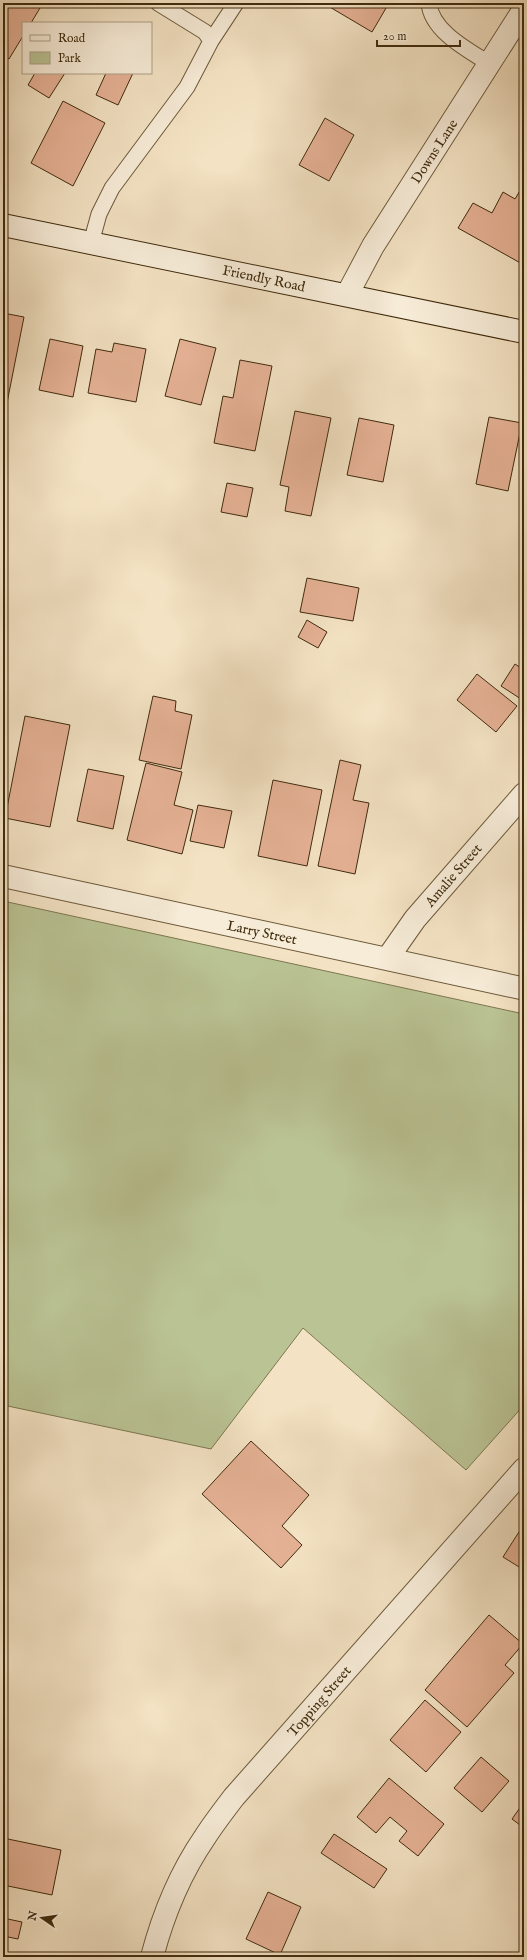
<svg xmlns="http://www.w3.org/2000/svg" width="527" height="1960" font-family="'IM FELL English',serif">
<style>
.green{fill:#bac394;stroke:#7d7750}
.building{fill:#e5b195;stroke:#402b0d}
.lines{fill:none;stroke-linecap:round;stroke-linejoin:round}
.lane-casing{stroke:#6d593a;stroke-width:17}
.street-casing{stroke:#6d593a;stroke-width:24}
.secondary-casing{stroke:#402b0d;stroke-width:24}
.lane{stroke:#f7ecd8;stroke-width:15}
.street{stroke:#f7ecd8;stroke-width:22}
.secondary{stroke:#f7ecd8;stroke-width:22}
.labels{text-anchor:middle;stroke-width:3;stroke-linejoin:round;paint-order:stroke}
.street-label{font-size:14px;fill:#402b0d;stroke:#f7ecd8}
</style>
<rect width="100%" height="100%" fill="#f3e2c3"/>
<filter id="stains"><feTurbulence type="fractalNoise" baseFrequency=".005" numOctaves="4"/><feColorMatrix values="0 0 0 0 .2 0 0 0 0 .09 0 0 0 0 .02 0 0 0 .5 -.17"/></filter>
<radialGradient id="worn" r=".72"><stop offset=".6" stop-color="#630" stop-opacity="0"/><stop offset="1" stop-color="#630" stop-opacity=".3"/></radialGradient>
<path class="green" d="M3,901L524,1014V1405L466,1470L303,1328L211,1449L3,1405Z"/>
<path class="building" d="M3,3H43L31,23H23V36L9,59L3,55Z
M323,3H389L372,32Z
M35,73H65L49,98L28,85Z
M106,73H133L118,105L96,95Z
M63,101L105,123L73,186L31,163Z
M325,118L354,135L329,181L299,165Z
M524,184V265L458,228L473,203L492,213L503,192L515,199Z
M3,313L24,317L3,423Z
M50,339L83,346L73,397L39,390Z
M180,339L216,348L201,405L165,396Z
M114,343L146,349L136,402L88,393L96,349L112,352Z
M240,360L272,366L255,451L214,443L223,396L233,398Z
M295,411L331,418L311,516L285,511L289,487L280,485Z
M489,417L522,423L508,491L476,484Z
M359,418L394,425L383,482L347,475Z
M227,483L253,488L247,517L221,512Z
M524,489V507L521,506Z
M307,578L359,588L353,621L300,612Z
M307,620L327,632L318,648L298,637Z
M515,664L524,670V701L501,686Z
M477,674L517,706L496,732L457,700Z
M153,696L176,701L175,711L192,715L181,769L139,760Z
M25,716L70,725L50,827L5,818Z
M340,760L361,765L353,800L369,803L355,874L318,866Z
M146,763L182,772L174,805L193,810L182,854L127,840Z
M88,769L124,776L113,829L77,821Z
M273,780L322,790L307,866L258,856Z
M198,805L232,811L224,848L190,841Z
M251,1441L309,1495L282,1526L302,1545L281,1568L202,1494Z
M3,1515L7,1516L3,1531Z
M524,1524V1570L503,1557Z
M489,1615L523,1644L505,1665L514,1673L467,1727L425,1690Z
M425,1700L461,1732L426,1772L390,1740Z
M481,1757L509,1781L482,1812L454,1788Z
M389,1778L444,1824L418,1856L399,1841L407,1831L390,1817L376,1833L357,1817Z
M524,1802V1828L512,1819Z
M334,1834L387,1869L374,1888L321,1853Z
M3,1838L61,1850L52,1895L3,1885Z
M268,1892L301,1907L280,1955L246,1939Z
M3,1918L22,1922L18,1939L3,1936Z
M524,1942V1957H520Z"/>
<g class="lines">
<g class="lane-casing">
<path id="lane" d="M429,3C431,31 468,50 490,64
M211,41L236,3
M91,243L99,214L112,188L187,87L211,41L205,32L158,3"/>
</g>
<g class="street-casing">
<path id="street" d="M347,295L373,246L524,9
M3,876L521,988
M387,959L415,919L524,794
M152,1957C163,1915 181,1872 205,1837C214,1823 224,1810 234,1797L524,1469"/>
</g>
<g class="secondary-casing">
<path id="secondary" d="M3,225L524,332"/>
</g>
<use href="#lane" class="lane"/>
<use href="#street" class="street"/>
<use href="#secondary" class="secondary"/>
</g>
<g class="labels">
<g class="street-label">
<text transform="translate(434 151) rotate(-57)" y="5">Downs Lane</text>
<text transform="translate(264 278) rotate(12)" y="5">Friendly Road</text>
<text transform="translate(453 875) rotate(-49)" y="5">Amalie Street</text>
<text transform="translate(262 932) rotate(12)" y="5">Larry Street</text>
<text transform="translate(319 1701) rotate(-49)" y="5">Topping Street</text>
</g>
</g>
<rect width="527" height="1960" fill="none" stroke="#f3e2c3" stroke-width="16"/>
<rect x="4" y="4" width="519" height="1952" fill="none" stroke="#402b0d" stroke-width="2"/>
<rect x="8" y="8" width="511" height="1944" fill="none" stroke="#402b0d"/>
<rect x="22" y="22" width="130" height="52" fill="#f7ecd8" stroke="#ae9f87"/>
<rect x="30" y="35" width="20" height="6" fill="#f7ecd8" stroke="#ae9f87"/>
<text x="58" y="42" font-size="12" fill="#402b0d">Road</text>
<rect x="30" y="52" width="20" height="12" fill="#bac394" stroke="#ae9f87"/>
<text x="58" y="62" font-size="12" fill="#402b0d">Park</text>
<g transform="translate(42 1918) rotate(283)" stroke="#f7ecd8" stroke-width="3" paint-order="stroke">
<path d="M0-3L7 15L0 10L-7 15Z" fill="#402b0d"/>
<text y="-6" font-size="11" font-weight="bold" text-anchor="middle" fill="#402b0d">N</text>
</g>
<path d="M377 40v6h83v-6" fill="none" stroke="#402b0d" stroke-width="2"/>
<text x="383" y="40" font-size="12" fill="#402b0d" stroke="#f7ecd8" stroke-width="3" paint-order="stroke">20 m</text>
<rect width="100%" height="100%" filter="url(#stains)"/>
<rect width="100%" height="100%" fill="url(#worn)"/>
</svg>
